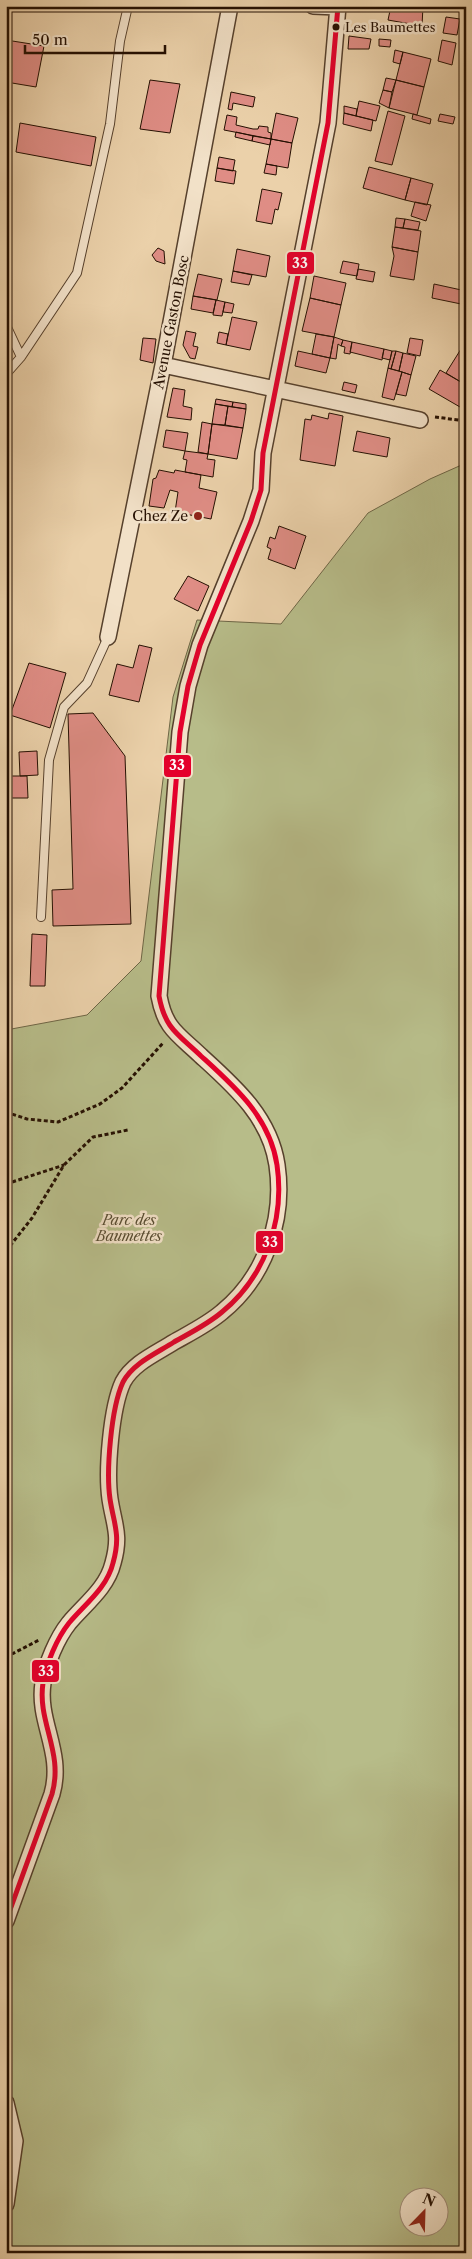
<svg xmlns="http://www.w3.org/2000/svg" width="472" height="2259" font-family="'Libre Caslon Text',serif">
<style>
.green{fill:#b7bc89;stroke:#6e6646;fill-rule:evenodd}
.building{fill:#df8d85;stroke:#251002}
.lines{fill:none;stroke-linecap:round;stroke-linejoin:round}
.service-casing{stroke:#56402c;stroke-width:10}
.minor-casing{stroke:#56402c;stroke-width:18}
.path{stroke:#251002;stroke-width:3;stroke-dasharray:4 2.5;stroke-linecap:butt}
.service{stroke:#f2e1c8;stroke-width:8}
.minor{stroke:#f2e1c8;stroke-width:15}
.bus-1-casing{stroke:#f2e1c8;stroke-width:9}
.bus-1{stroke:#e4002b;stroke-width:5}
.bus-dot{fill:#251002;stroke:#f2e1c8;stroke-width:2}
.poi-dot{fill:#8f2418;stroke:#f2e1c8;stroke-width:2}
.labels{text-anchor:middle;stroke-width:5;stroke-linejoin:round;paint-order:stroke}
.bus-label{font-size:13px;fill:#251002;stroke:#f2e1c8;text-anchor:start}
.street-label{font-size:14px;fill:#251002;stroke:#f2e1c8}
.poi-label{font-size:14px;fill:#251002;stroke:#f2e1c8;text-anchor:end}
.park-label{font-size:14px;font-style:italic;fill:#584c31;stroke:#f2e1c8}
.line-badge{stroke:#f2e1c8;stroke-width:2}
.badge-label{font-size:14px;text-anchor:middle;font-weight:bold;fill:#fff}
</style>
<rect width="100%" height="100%" fill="#ebd1aa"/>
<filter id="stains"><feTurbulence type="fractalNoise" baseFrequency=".004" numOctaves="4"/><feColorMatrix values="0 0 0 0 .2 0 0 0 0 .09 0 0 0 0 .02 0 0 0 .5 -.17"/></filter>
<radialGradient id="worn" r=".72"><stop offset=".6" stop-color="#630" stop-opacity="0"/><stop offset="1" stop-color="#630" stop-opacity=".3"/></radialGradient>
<path class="green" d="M466,463V2253H6V1030L87,1015L141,961L173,697L197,620L281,624L368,513L430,479ZM410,2196H440V2226H410Z"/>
<path class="building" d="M391,6H423L422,26L388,20Z
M446,17L460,19L457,35L443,33Z
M349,36L371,39L369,49H348Z
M379,39L391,40L390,47L379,46Z
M6,40L44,46L36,87L6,82Z
M442,40L456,43L452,65L438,61Z
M395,50L403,52L400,64L393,62Z
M403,52L431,59L424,87L396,80Z
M386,78L396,80L392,92L383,90Z
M150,80L180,84L170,133L140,129Z
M396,80L424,87L417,115L389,108Z
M383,90L392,92L389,108L379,103Z
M231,92L255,97L253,107L233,103L232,110L228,109Z
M359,101L380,106L376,121L356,116Z
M344,106L357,109L356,116L344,113Z
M388,111L405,116L392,165L375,161Z
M276,113L298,118L292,143L271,139Z
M344,113L373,120L371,131L343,124Z
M413,114L431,119L430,124L412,119Z
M440,114L455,117L453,124L438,121Z
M227,115L237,117L236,125L253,129H258L259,126L268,127V132L271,133V139L224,130Z
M20,123L96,137L91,166L16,152Z
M236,132L253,136L252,141L235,137Z
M253,136L271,139L270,145L252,141Z
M271,139L292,143L288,168L266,164Z
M219,157L235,160L233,171L217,168Z
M266,164L277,166L276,175L264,173Z
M369,167L411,178L405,200L363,188Z
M217,168L236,171L234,184L215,181Z
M411,178L433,184L427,205L405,200Z
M262,189L282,193L278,210L275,209L272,224L256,221Z
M415,202L431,205L426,221L411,216Z
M396,218L405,219L403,228L395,227Z
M405,219L420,222L418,230L403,228Z
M395,227L421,231L418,252L392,247Z
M392,247L418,252L414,280L390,276L394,256Z
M158,248L164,251L165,264L156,261L152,255Z
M237,249L270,256L266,277L233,271Z
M343,261L359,264L357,276L340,273Z
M358,269L375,272L373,282L356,279Z
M233,271L252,275L249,285L231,282Z
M198,274L222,279L217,300L193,296Z
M314,276L346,283L341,305L310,298Z
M434,284L466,291V305L432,298Z
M193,296L216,300L213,313L191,309Z
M310,298L341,305L334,337L302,331Z
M216,300L225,302L222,316L213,315Z
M225,302L234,304L232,313L223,312Z
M232,317L257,322L250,350L226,345Z
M186,331L196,333L193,346L198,347L195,359L190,358L183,345Z
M219,332L228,334L226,345L217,343Z
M316,334L334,337L330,358L312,354Z
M334,337L343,340L341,346L338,344L336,359L330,358Z
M143,338L156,339L153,363L140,360Z
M410,338L423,340L420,356L407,353Z
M343,340L352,342L350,354L344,353L345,347L341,346Z
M466,341V385L446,373Z
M352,342L384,349L382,360L350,352Z
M384,349L392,351L390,360L382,358Z
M298,351L330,358L326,373L295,366Z
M392,351H396L391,369L388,368Z
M396,351L403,353L399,371L391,369Z
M403,353L416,356L411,375L399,371Z
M388,368L402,372L394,400L382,397Z
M440,370L466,385V397L460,407L429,389Z
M402,372L411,375L406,396L396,394Z
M344,382L357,385L355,393L342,390Z
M173,388L185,390L183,406L192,408L191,420L167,417Z
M216,399L233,402L232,407L215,404Z
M233,402L246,404V409L232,407Z
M215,404L228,406L225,425L212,424Z
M228,406L246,409L243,428L225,425Z
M329,413L343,416L335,466L300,460L305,419L311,420L312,415L328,419Z
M202,422L212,424L208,454L198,452Z
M212,424L243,428L237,459L208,454Z
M166,430L188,433L185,451L163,447Z
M357,431L390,438L387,457L353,451Z
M185,451L208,454L207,459L215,460L213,477L185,472L187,460L183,459Z
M159,470L174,473L175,470L201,475L199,488L217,492L211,519L175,512L178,492L170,490L164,508L149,506L153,479L156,478Z
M279,526L306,536L295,569L268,559L271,549L267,547L270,537L275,539Z
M188,576L209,586L198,611L174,599Z
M139,645L152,648L139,702L109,695L117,664L133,668Z
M29,663L66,673L50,728L10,715Z
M93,713L125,756L131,924L53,926L52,890L73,889L68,714Z
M37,751L38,775L20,776L19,752Z
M10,776H27L28,798H11Z
M32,934L47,935L45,986H30Z"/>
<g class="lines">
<g class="service-casing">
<path id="service" d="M466,31V49
M6,325L21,357
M6,374L21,357L77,273L110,124L120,41L128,6
M41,917L49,760L64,707L87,683L108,637"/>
</g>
<g class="minor-casing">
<path id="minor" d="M313,6L338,7
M163,365L420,420
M108,637L163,365L230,6
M6,1921L52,1794C64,1752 37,1722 43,1683C46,1664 57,1638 69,1623C85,1604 107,1588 113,1563C121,1535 114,1525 110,1499C106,1471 111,1408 123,1382C133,1363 157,1353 174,1342C190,1333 208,1324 222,1312C265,1277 285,1220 277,1165C270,1117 234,1086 201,1056C178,1034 165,1029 159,996L180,732L188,686L200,645L251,521L261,490L263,453L328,123L338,6
M6,2103L15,2141L6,2204"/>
</g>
<path class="path" d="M435,417L466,421
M6,1112L27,1119L58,1122L100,1104L122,1088L164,1042
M6,1184L64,1165
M6,1251L32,1218L64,1165L93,1137L128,1130
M6,1666L12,1654L39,1640"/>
<use href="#service" class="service"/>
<use href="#minor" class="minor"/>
<g class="bus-1-casing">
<path id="bus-1" d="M6,1921L52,1794C64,1752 37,1722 43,1683C46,1664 57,1638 69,1623C85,1604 107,1588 113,1563C121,1535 114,1525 110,1499C106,1471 111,1408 123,1382C133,1363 157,1353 174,1342C190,1333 208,1324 222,1312C265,1277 285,1220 277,1165C270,1117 234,1086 201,1056C178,1034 165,1029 159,996L180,732L188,686L200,645L251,521L261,490L263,453L328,123L338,6"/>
</g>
<use href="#bus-1" class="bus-1"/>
</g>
<circle class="bus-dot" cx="336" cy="27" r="4.5"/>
<circle class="poi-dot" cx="198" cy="516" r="5"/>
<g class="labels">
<g class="bus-label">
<text x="345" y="32">Les Baumettes</text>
</g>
<g class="street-label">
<text transform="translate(171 322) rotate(-79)" y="5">Avenue Gaston Bosc</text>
</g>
<g class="poi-label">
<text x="188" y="521">Chez Ze</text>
</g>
<g class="park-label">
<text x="129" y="1225">Parc des<tspan x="129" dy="16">Baumettes</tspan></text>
</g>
</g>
<g class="line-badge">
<rect x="286" y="251" width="29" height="24" rx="5" fill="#e4002b"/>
<rect x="163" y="754" width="29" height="24" rx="5" fill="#e4002b"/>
<rect x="255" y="1230" width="29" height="24" rx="5" fill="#e4002b"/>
<rect x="31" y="1659" width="29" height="24" rx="5" fill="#e4002b"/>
</g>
<g class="badge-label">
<text x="300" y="268">33</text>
<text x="177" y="770">33</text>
<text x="270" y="1247">33</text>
<text x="46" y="1676">33</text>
</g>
<rect width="472" height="2259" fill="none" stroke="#ebd1aa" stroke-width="25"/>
<rect x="8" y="8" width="457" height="2244" fill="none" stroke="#251002" stroke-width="2.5"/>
<rect x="12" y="12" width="447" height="2234" fill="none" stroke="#251002"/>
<g transform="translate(424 2212) rotate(23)"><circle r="24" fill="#f2e1c8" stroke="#a08d79"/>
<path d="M0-4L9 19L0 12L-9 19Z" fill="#8f2418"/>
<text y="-8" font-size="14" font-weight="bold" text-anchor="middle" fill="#251002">N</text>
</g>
<path d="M25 45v8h140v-8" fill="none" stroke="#251002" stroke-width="2.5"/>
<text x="32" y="45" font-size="15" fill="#251002" stroke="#f2e1c8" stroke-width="4" paint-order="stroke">50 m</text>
<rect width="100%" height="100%" filter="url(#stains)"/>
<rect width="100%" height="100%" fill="url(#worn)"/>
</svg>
